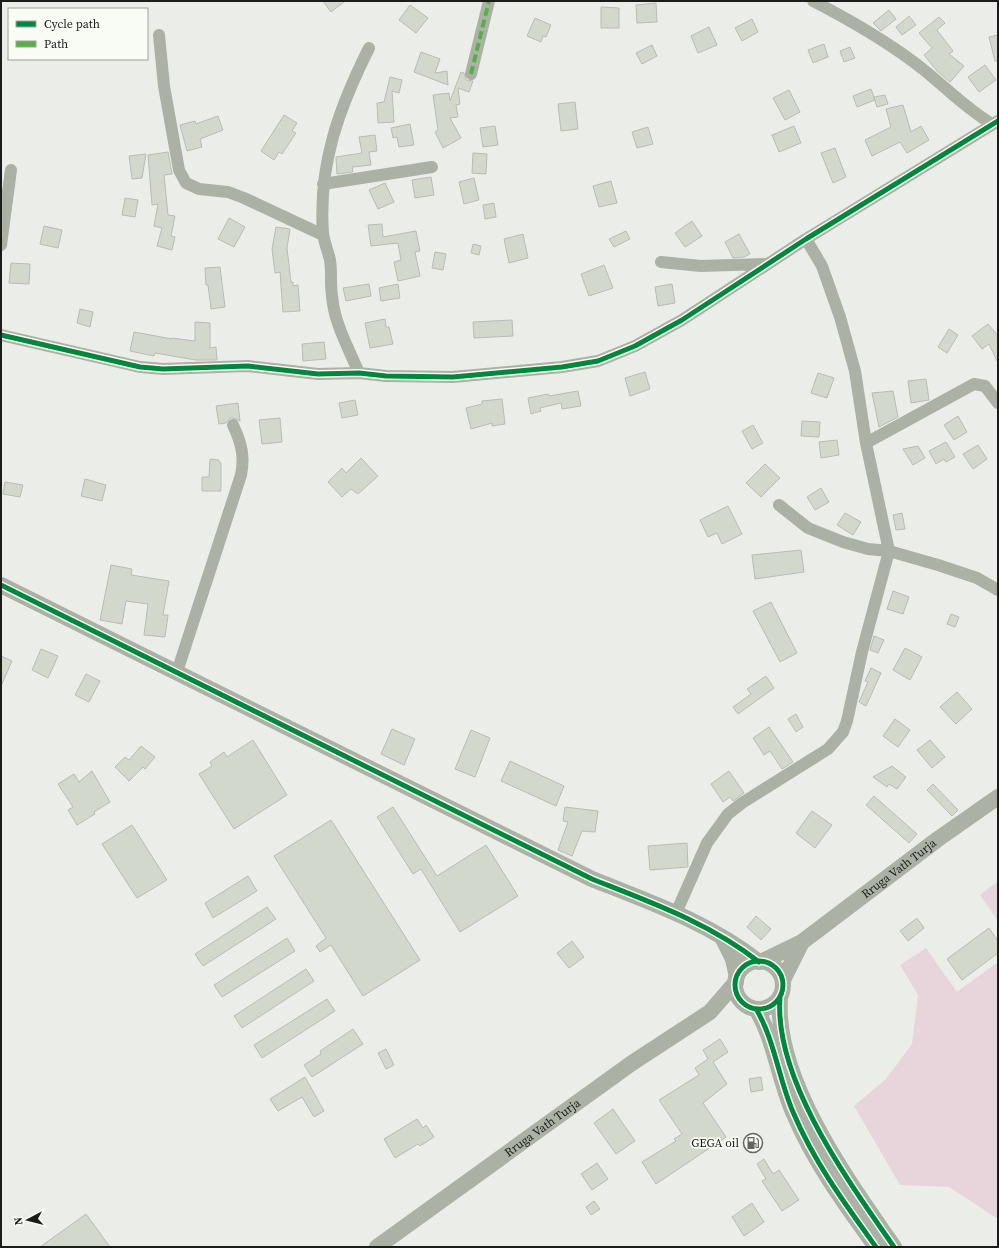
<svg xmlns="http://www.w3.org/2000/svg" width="999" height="1248" font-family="'Source Serif 4',serif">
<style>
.green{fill:#e8d5dc}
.building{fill:#d3d8cc;stroke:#babbb8}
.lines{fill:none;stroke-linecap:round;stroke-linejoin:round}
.minor{stroke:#abb1a5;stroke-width:12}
.tertiary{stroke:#abb1a5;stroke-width:16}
.quiet{stroke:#55b145;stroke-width:4;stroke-dasharray:8 4;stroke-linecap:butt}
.cycleway-casing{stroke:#f8fcf4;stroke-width:8}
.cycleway{stroke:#00873e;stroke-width:5}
.labels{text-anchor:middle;stroke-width:3.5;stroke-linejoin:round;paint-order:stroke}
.street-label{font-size:12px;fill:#1a1c19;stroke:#f8fcf4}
.poi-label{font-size:12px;fill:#1a1c19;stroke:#f8fcf4;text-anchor:end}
</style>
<rect width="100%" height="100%" fill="#ebede8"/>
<path class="green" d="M998,881V921L980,895Z
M926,948L957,992L998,962V1219L949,1187L900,1185L854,1106L886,1079L912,1044L918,995L900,965Z"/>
<path class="building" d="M323,1H345L331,12Z
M656,3L657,22L637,23L636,5Z
M410,5L428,18L416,33L399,20Z
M601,7L619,8V28H601Z
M889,10L896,19L881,31L873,23Z
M909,16L916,25L902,35L896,27Z
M939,17L945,23L937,30L953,51L949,54L964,66L950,82L937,71L924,55L932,48L919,33Z
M535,18L551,25L546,37L543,36L541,42L527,36Z
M752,19L758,32L742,41L735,28Z
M709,27L717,45L698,53L691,36Z
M998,35V61H995L989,37Z
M824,44L828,57L813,63L808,50Z
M652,45L657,56L642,64L636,53Z
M850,47L855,58L844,62L840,51Z
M421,52L440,59L435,73L447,71L448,85L414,72Z
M985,65L996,80L979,92L968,77Z
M461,72L464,73L466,80L473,81L469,92L458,88L460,104L456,105L458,117L450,118L461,138L443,148L435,132L438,130L433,95L449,93L450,101Z
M390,77L402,80L399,93L392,91L394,122L378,123L377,103L384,102Z
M871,89L875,100L857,107L853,96Z
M789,90L800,112L785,120L773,98Z
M885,95L888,104L877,107L874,97Z
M575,102L578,129L561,131L558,104Z
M903,105L911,132L921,126L929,140L907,153L900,142L872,156L865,140L891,127L886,109Z
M284,115L297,123L292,131L296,133L282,154L279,152L274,160L261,151Z
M218,116L223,130L200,139L202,147L187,151L180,125L195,121L196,124Z
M410,124L414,145L399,147L397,137L393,138L391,128Z
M495,126L498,145L483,147L480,128Z
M794,126L801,143L779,152L772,135Z
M648,127L653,144L637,148L632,132Z
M375,135L377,151L369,152L371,165L352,167L353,172L337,174L336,157L362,153L359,137Z
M835,148L846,177L833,183L821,153Z
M168,152L172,174L164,175L168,215L175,216L171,236L175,237L172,250L157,246L162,228L154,226L158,204L152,205L148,155Z
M473,153L487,154L486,174L472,173Z
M146,154L142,178L132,179L129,156Z
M431,177L434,195L415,198L412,180Z
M474,178L479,200L464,204L459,182Z
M611,181L617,203L599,207L593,186Z
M385,183L394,202L378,209L369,190Z
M125,198L138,200L135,217L122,215Z
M494,203L496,217L485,219L483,205Z
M229,218L245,227L234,247L218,239Z
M692,221L702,236L685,247L675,233Z
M382,224L383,237L416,231L420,251L415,252L420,276L398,281L394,262L401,260L398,243L371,246L368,225Z
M44,226L62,230L58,248L40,244Z
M276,227L290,229L287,248L291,282H293V286L298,285L300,311L283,312L280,272L275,273L272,249Z
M626,231L630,239L614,247L609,239Z
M523,234L528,258L509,263L504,239Z
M739,234L750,254L744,257L733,258L725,242Z
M473,244L481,246L479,255L471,253Z
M435,252L446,254L443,270L432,268Z
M11,263L30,264L29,284L9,283Z
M604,265L613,288L589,296L581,274Z
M220,267L225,307L211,309L208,285H206L205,268Z
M369,284L371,296L346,301L343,288Z
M398,284L400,298L381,301L379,288Z
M672,284L675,303L658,306L655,287Z
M80,309L93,312L90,327L77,323Z
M385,319L386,327H389L393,344L370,348L365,323Z
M512,320L513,336L474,338L473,322Z
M195,322L210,323V348L216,347L217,360H196L155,353L154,356L130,351L134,332L172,339V338L195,341Z
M988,324L998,336V363L989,344L982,349L972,336Z
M949,329L958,335L947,353L938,347Z
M324,342L326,359L303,361L302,344Z
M645,372L650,389L630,396L625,378Z
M818,373L834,378L827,398L811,393Z
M926,379L929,400L911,403L908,381Z
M578,391L581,406L562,409L561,403L540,408L541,411L531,414L528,398L548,394L549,396Z
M893,391L898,417L879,427L872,393Z
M502,399L505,424L492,426V423L471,429L466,408L482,404V401Z
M355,400L358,415L342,418L339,403Z
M238,403L240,421L233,418H230L226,423L219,424L216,406Z
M958,416L967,432L954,440L944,425Z
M280,418L282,442L262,444L259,420Z
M802,421L820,422L819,437L801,436Z
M753,425L763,443L752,449L742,431Z
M837,440L839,455L821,458L819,442Z
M946,442L955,457L946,462L944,459L936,464L929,451Z
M978,445L987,459L973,469L963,454Z
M918,446L925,458L913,465L903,449Z
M361,458L378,476L358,494L351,489L342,497L328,482L342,468L346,473Z
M210,459L219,460V462L221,463V491H202V477H209Z
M765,464L780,478L761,497L746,483Z
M85,479L106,485L102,501L81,496Z
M5,482L23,485L20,497L3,494Z
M821,488L829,502L815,510L807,497Z
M728,506L742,534L722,544L717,533L708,537L700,520Z
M845,513L861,522L853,535L837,525Z
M902,513L905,529L896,530L893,515Z
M801,550L804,572L755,579L752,555Z
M111,565L132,569L131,575L169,581L163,615H168L165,637L144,635L148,604L126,601L122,624L100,620Z
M893,591L909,597L903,614L887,609Z
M771,602L797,653L780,662L753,611Z
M951,614L959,617L955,627L947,624Z
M874,636L884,640L878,653L870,650Z
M905,648L922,657L910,680L893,670Z
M41,649L58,656L48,678L32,670Z
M1,656L12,661L1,686Z
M871,668L881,673L866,706L859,702L868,682L865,681Z
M86,674L100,681L89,702L75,695Z
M766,676L774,688L738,714L733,707L751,694L747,689Z
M957,692L972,709L956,724L940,707Z
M796,714L803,727L796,732L788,719Z
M895,719L910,730L898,747L883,736Z
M769,727L793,762L782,769L770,751L764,755L753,738Z
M392,729L415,739L404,765L381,754Z
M471,730L490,738L475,777L455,769Z
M253,740L287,795L234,829L199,774L212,766L210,762L224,752L227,757Z
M930,740L945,757L932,768L917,750Z
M141,746L155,757L145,769L143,767L129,781L115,767L125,757L129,760Z
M510,761L564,786L556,806L501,781Z
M892,766L906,777L897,789L889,784L887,787L873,777Z
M92,771L110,802L94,812L95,814L77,825L68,810L73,807L58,784L74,774L79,782Z
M729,771L744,793L733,801L730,797L723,802L711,784Z
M933,784L958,810L952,816L927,790Z
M874,796L917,834L909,843L866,805Z
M393,807L437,876L486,845L518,896L460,932L421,869L413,874L377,817Z
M565,807L598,811L595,832L582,831L572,856L558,850L568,822L563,821Z
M812,811L832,825L815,848L796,833Z
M331,820L420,960L363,996L331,945L320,952L316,946L326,938L274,856Z
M132,825L167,880L137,898L102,844Z
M687,843L688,867L650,870L648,846Z
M248,876L257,891L213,918L205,903Z
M267,907L276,919L203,966L195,954Z
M756,916L771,929L761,940L747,927Z
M917,918L924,928L908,941L900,931Z
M989,928L998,941V953L962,980L947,959Z
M287,938L295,951L222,997L214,985Z
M572,941L584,957L569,968L557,953Z
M306,969L314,981L242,1028L234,1016Z
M327,999L335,1011L262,1058L254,1045Z
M353,1029L363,1044L312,1077L304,1065L321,1054L320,1051Z
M720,1039L728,1052L713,1062L727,1084L703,1103L726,1137L656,1184L642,1162L676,1141L674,1139L682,1134L659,1100L699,1075L695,1068L708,1059L703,1050Z
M386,1049L394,1065L386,1069L378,1053Z
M305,1077L324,1111L314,1117L302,1097L278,1111L270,1099Z
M761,1077L763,1090L751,1092L749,1079Z
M613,1109L635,1141L616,1154L594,1123Z
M417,1119L423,1128L426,1125L434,1137L420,1146L418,1144L395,1158L384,1139Z
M764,1159L773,1174L779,1170L799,1200L782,1211L762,1181L766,1179L757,1164Z
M597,1163L608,1179L592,1190L581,1174Z
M594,1201L600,1209L591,1215L586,1207Z
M752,1203L764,1222L744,1236L732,1217Z
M86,1214L110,1247H40Z"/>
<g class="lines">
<path class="minor" d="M813,1C848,19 884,40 915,63C942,83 963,107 992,124
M159,35L164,86L179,170L186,183L199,189L228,192L244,198L323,235
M471,74L489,1
M323,184L432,167
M1,245L11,170
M661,262L701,266L766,264
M1,335L140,367L163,369L248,366L318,374L359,373L386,376L453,377L562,367L598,361L635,346L682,320L806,239L998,121
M359,373C349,349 334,323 332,296C330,284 332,272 330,260C328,251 324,242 323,233C318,165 339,108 369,48
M866,443L974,384L985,386L998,403
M779,505L808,528L843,542L868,549L889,551L938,565L977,578L998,590
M177,672L241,475C245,456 241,442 233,425
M676,913L707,843L728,814L742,803L828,749L843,732L847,721L862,652L889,551L866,443L855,371L840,317L822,266L806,239"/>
<g class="tertiary">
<path d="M1,585L592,879C650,902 710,923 759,962"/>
<path d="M722,937L733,959L737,977"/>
<path id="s1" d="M763,961L802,942L938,839L998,797"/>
<circle cx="759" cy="985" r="24"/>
<path d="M783,980L802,942"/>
<path d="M780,998C774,1080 849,1182 894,1247"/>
<path d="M756,1009C774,1038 779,1080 793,1112C814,1162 845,1204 876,1247"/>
<path id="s2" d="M377,1247L632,1063L710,1012L736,982"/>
</g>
<path class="quiet" d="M471,74L489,1"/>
<g class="cycleway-casing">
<path id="cycleway" d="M1,335L140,367L163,369L248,366L318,374L359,373L386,376L453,377L562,367L598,361L635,346L682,320L806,239L998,121
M1,585L592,879C650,902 710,923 759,962
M735 985a24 24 0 1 1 48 0a24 24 0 1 1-48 0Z
M780,998C774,1080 849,1182 894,1247
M756,1009C774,1038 779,1080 793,1112C814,1162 845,1204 876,1247"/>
</g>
<use href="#cycleway" class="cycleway"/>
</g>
<defs>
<g id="fuel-ring" transform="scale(1)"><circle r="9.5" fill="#f8fcf4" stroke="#636561" stroke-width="1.5"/><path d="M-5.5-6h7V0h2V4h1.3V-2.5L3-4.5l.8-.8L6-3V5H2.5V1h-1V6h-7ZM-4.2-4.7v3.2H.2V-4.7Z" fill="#636561"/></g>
</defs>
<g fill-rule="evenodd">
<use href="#fuel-ring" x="753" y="1143"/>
</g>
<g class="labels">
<g class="street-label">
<text dy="4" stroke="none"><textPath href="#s1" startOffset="165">Rruga Vath Turja</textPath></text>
<text dy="4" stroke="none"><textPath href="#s2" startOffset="204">Rruga Vath Turja</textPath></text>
</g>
<g class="poi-label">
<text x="739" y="1147">GEGA oil</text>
</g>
</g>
<rect width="999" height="1248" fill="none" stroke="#1a1c19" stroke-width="4"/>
<rect x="8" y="8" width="140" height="52" fill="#f8fcf4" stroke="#9fa29c"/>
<rect x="16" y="21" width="20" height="6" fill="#00873e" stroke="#9fa29c"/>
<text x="44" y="28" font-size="12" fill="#1a1c19">Cycle path</text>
<rect x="16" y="41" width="20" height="6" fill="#55b145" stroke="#9fa29c"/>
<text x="44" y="48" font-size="12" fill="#1a1c19">Path</text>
<g transform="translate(28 1220) rotate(263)" stroke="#f8fcf4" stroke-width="3" paint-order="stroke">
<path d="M0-3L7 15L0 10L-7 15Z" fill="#1a1c19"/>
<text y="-6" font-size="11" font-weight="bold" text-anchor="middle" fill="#1a1c19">N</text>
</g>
</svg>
